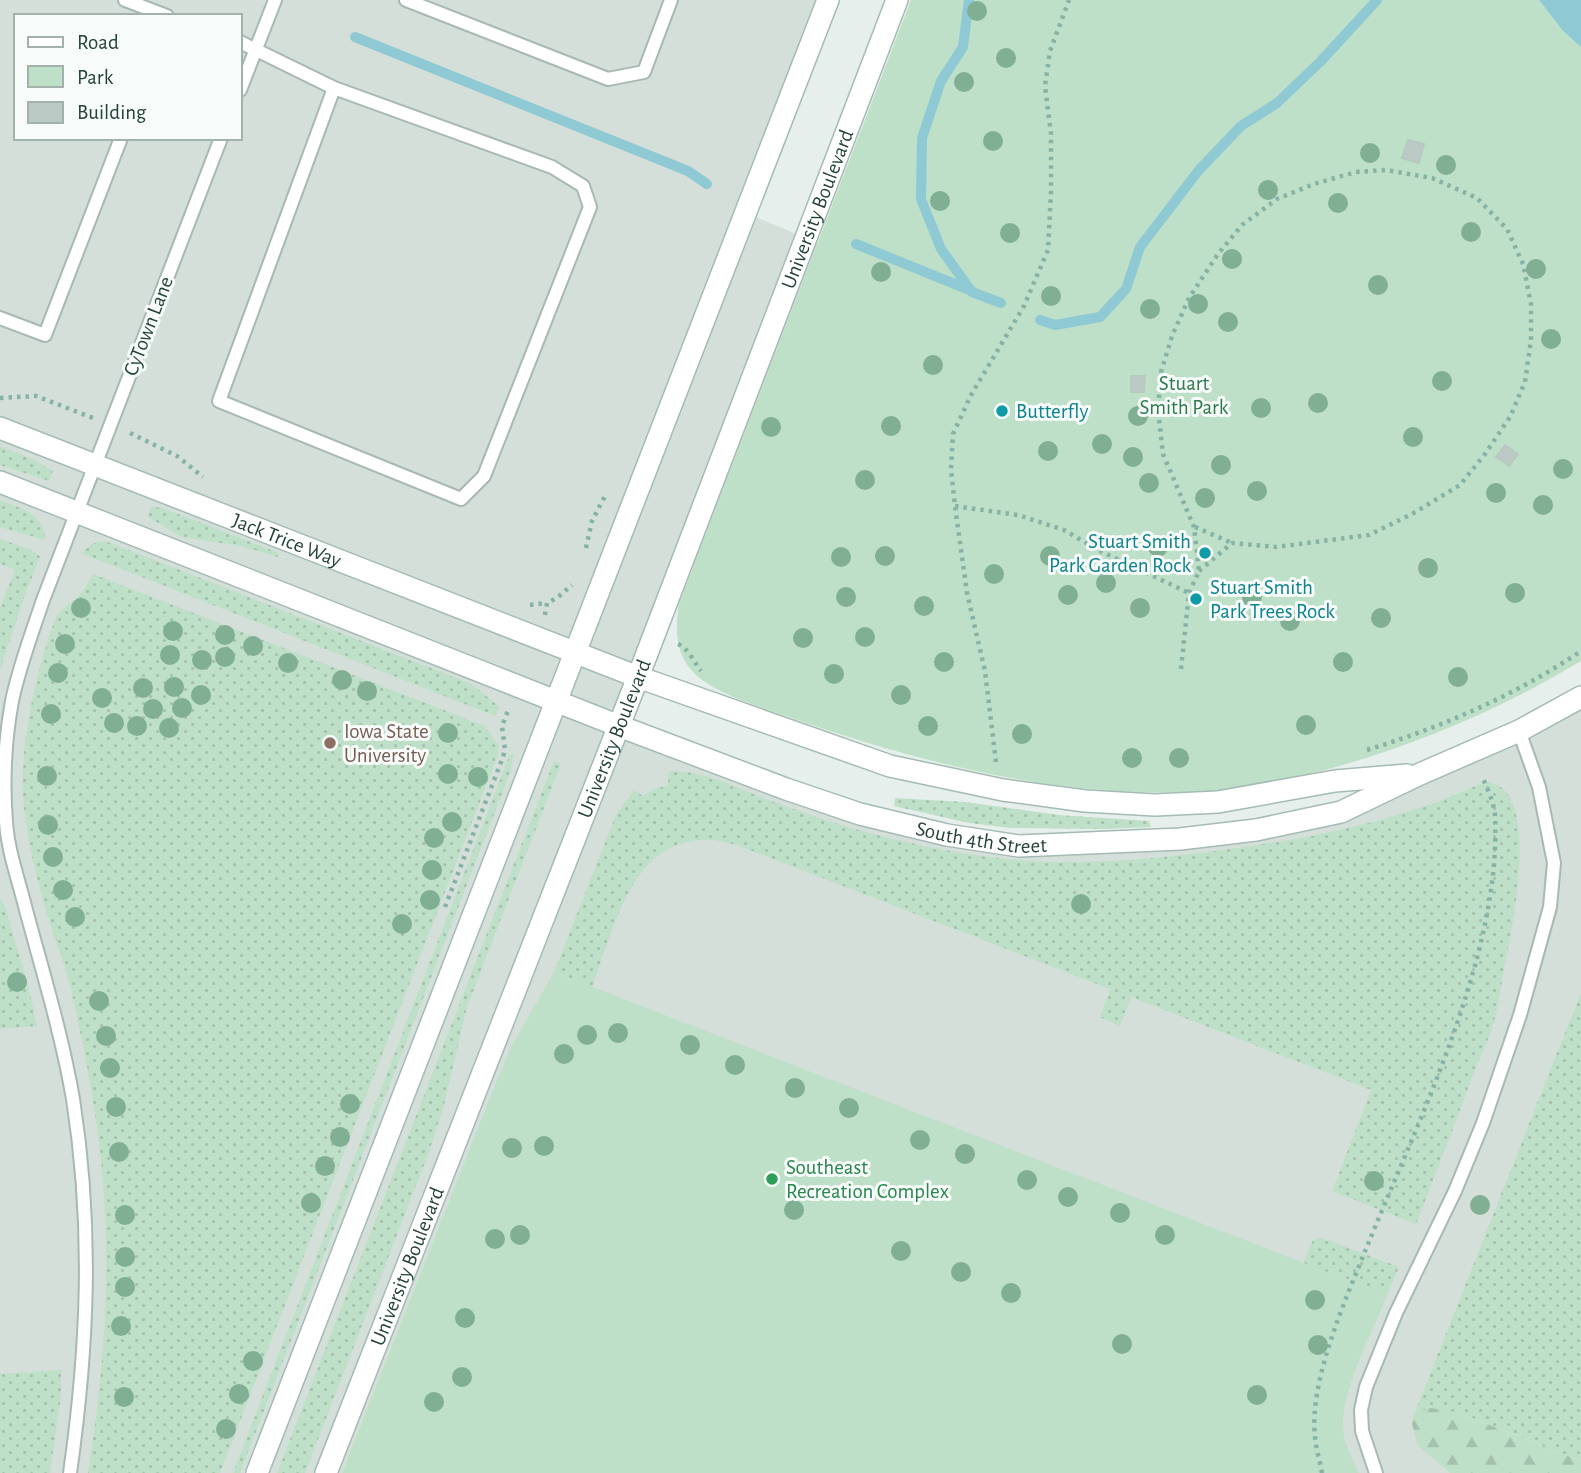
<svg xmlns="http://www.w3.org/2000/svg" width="1581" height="1473" font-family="'Alegreya Sans',sans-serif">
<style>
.built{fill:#d4dfda;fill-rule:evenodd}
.grass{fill:url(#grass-dots)}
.forest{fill:url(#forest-firs)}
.green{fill:#bfe0c8}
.water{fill:#8ec9d4}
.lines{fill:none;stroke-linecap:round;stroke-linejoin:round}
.stream{stroke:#8ec9d4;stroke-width:10}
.building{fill:#bbcac4;stroke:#b8c9c2;stroke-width:2}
.lane-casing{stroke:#a8b8b2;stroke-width:16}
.secondary-casing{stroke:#a4bbb3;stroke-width:24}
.path{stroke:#86b3a5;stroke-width:4.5;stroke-dasharray:3.5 5;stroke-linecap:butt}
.lane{stroke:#fff;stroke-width:12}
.secondary{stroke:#fff;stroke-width:21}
.tree{fill:#80af93}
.culture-dot{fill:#0f9aa8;stroke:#f7fbf9;stroke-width:2.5}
.education-dot{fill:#8d6e63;stroke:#f7fbf9;stroke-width:2.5}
.leisure-dot{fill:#2e9e5b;stroke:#f7fbf9;stroke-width:2.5}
.labels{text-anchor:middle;stroke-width:6;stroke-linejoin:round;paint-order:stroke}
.street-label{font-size:21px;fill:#24423a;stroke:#f7fbf9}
.park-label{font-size:21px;fill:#2d7a4b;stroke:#f7fbf9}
.culture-label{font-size:21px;fill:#0d838f;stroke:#f7fbf9;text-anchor:start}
.education-label{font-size:21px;fill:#785e54;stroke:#f7fbf9;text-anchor:start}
.leisure-label{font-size:21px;fill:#27864d;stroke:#f7fbf9;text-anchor:start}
</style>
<defs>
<pattern id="grass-dots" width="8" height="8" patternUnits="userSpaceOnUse" patternTransform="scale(1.75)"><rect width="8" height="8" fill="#bfe0c8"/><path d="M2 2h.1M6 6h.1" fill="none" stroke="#a4c1ad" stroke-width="1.8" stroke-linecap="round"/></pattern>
<pattern id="forest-firs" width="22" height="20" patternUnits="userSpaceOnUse" patternTransform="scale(1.75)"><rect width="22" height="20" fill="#bfe0c8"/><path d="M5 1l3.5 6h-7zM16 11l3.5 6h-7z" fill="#a4c1ad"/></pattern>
</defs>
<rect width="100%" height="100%" fill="#e6efeb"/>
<path class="built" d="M0,0H828L746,213L816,242L923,375L866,520L681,567L619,726L785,791L1019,847L1325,818L1581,705V992L1414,1414L1418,1446L1450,1473H0ZM16,16H240V138H16Z"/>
<path class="grass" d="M0,446L33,459L53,471L49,481L0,465Z
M0,500C20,508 46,514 45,540L0,527Z
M151,506L165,509L279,553L278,557L241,546L182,537L148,517Z
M0,539L29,549L40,556L23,600L0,670V607L15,570L0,564Z
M101,541L111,543L446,674L471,684L500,707L495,716L81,553L92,544Z
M93,574L485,726L499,746L498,755L220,1473H88C106,1361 113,1248 98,1135C91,1081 80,1027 67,974C61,954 53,934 47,914C37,881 24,827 23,794C20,744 37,665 56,618C61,607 75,602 82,592C86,587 89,580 93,574Z
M510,754H514L510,773L240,1473H233Z
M554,761L561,764L467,1007L444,1105L429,1152L305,1473H277Z
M669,771C703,770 735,787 766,799C799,811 832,823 866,832C919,846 973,857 1028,861C1087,865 1149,859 1208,852C1302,840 1397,823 1484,782C1545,782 1511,933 1504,969C1501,986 1499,1004 1494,1021C1488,1043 1477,1064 1469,1086C1452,1132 1434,1178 1416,1224L1332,1191L1371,1090L1131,997L1120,1026L1100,1017L1110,989L737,845C727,843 715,839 705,840C630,841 614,930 592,987L554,972L616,815L634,790L643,796L652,790L668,785Z
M895,798L965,802L1059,815L1149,821L1151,827L1101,829L1010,828L969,823L894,806Z
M0,899L5,906L29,989L37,1026L0,1029Z
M1581,992V1461L1457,1412L1414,1414Z
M1322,1238L1399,1267L1387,1295L1303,1263L1313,1240Z
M61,1370V1396L50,1473H0V1374Z"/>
<path class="forest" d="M1430,1408L1457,1412L1581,1461V1473H1450L1418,1446L1412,1424L1414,1414Z"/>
<path class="green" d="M911,0H1539L1563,31L1581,47V661C1476,724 1361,768 1241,788C1208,793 1173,793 1140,792C1019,788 903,757 789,717C761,707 715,694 694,673C675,654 675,629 679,604Z
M554,972L1387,1295C1373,1331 1342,1389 1343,1426C1343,1442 1352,1458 1359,1473H342L491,1095L511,1047Z"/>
<path class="water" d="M1539,0H1581V47L1563,31Z"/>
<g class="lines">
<path class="stream" d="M969,0L963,47L941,81L922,138L921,199L941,249L972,292L1001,303
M355,37L688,171L707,184
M856,244L972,291
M1040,320L1055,325L1100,317L1126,289L1140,247L1199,170L1241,126L1277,103L1320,62L1377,0"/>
</g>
<path class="building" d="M1408,140L1424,144L1419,163L1402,158Z
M1131,376H1145L1144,392H1131Z
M1505,445L1518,454L1509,466L1496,457Z"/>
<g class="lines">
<g class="lane-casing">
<path id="lane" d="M125,0L167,16
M406,0L608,79L644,72L671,0
M240,42L334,88L552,167L583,186L590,207L484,476L461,499L219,401L334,88
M240,90L275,0
M0,318L45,335L121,138
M70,1473C88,1346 93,1227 73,1099C62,1035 43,973 26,910C19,881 8,852 6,822C3,783 5,739 12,701C19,667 32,633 43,600L221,138
M1376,1473L1362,1431L1361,1410L1366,1387L1396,1313L1455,1191L1483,1123L1520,1015L1550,907L1554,863L1539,787L1519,731"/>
</g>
<g class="secondary-casing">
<g id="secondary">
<path id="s1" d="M0,428L638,677L890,766L1003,790L1085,801L1155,805L1218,802L1335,781L1407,775"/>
<path id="s2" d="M0,482L619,726L786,789L860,814L947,835L1019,846L1180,839L1256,830L1341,812L1420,774L1519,731L1581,697"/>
<path d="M257,1473L828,0"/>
<path id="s3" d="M326,1473L638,677L897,0"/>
</g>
</g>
<path class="path" d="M0,398L36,396L93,418
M130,433L177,456L203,477
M955,506L1018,515L1064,530L1098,550L1189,593
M1195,527L1232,543
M586,548L592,521L606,494
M530,605L547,603
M545,615L547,603L557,598L572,585
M678,644C688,648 694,662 701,671
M1181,669L1189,593L1199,571L1194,527L1163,454L1158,410L1161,372L1172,336L1189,298L1218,254L1242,225L1277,199L1314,184L1356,172L1386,170L1432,178L1477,198L1507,229L1523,264L1531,304V340L1525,382L1510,417L1485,454L1460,485L1412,514L1369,535L1276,547L1232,543L1199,571
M1367,750C1442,727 1516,695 1581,651
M996,762L985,671L967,593L955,506L951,469L953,434L971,395L1024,306L1048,250L1051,192V134L1045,86L1050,51L1069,0
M445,907L503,757L505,750L502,726L509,708
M1322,1473C1320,1461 1316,1449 1315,1437C1309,1381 1345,1301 1366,1249C1417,1123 1502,954 1495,816C1494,802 1487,788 1482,776"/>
<use href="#lane" class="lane"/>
<use href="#secondary" class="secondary"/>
</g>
<g class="tree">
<circle cx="977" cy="11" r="10"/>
<circle cx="1006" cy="58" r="10"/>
<circle cx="964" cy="82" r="10"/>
<circle cx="993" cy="141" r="10"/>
<circle cx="1370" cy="153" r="10"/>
<circle cx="1446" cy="165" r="10"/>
<circle cx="1268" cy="190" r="10"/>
<circle cx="940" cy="201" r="10"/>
<circle cx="1338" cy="203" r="10"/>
<circle cx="1471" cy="232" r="10"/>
<circle cx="1010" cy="233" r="10"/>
<circle cx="1232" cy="259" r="10"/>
<circle cx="1536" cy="269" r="10"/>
<circle cx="881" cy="272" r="10"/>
<circle cx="1378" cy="285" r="10"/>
<circle cx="1051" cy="296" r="10"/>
<circle cx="1198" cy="304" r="10"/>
<circle cx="1150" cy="309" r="10"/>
<circle cx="1228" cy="322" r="10"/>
<circle cx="1551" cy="339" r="10"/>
<circle cx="933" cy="365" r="10"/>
<circle cx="1442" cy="381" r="10"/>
<circle cx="1318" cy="403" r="10"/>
<circle cx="1261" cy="408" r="10"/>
<circle cx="1138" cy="416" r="10"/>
<circle cx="891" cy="426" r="10"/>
<circle cx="771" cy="427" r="10"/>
<circle cx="1413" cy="437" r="10"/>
<circle cx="1102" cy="444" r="10"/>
<circle cx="1048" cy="451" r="10"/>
<circle cx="1133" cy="457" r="10"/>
<circle cx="1221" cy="465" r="10"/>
<circle cx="1563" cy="469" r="10"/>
<circle cx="865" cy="480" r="10"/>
<circle cx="1149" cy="483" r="10"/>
<circle cx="1257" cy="491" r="10"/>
<circle cx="1496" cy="493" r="10"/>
<circle cx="1205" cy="498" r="10"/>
<circle cx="1543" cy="505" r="10"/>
<circle cx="1158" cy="547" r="10"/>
<circle cx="885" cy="556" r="10"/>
<circle cx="1050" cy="556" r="10"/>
<circle cx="841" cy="557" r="10"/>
<circle cx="1428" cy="568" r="10"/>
<circle cx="994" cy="574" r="10"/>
<circle cx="1106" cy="583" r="10"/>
<circle cx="1515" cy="593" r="10"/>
<circle cx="1068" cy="595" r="10"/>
<circle cx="846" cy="597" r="10"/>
<circle cx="1252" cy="597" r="10"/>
<circle cx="924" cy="606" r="10"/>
<circle cx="81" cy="608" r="10"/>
<circle cx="1140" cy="608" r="10"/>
<circle cx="1381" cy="618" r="10"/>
<circle cx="1290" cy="621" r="10"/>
<circle cx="173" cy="631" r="10"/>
<circle cx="225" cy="635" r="10"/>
<circle cx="865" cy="637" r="10"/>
<circle cx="803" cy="638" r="10"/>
<circle cx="65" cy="644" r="10"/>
<circle cx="253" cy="646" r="10"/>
<circle cx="170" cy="655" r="10"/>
<circle cx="225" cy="657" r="10"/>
<circle cx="202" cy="660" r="10"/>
<circle cx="944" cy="662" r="10"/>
<circle cx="1343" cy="662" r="10"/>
<circle cx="288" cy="663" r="10"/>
<circle cx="58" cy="673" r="10"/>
<circle cx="834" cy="674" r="10"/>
<circle cx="1458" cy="677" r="10"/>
<circle cx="342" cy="680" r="10"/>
<circle cx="174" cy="687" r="10"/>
<circle cx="143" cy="688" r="10"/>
<circle cx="367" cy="691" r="10"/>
<circle cx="201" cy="695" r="10"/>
<circle cx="901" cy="695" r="10"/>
<circle cx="102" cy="698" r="10"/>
<circle cx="182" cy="708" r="10"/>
<circle cx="153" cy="709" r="10"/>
<circle cx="51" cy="714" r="10"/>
<circle cx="114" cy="723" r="10"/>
<circle cx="1306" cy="725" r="10"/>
<circle cx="137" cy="726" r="10"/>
<circle cx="928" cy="726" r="10"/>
<circle cx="169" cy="728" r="10"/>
<circle cx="448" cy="733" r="10"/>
<circle cx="1022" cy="734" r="10"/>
<circle cx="1132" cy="758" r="10"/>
<circle cx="1179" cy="758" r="10"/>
<circle cx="448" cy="774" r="10"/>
<circle cx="47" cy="776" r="10"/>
<circle cx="478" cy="777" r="10"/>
<circle cx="452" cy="822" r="10"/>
<circle cx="48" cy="825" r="10"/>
<circle cx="434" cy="838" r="10"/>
<circle cx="53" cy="857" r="10"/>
<circle cx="432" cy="870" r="10"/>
<circle cx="63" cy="890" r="10"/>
<circle cx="430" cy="900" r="10"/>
<circle cx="1081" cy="904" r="10"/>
<circle cx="75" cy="917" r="10"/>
<circle cx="402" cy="924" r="10"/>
<circle cx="17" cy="982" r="10"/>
<circle cx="99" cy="1001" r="10"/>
<circle cx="618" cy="1033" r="10"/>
<circle cx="587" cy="1035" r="10"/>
<circle cx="106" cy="1036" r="10"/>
<circle cx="690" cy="1045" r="10"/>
<circle cx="564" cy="1054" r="10"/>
<circle cx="735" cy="1065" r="10"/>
<circle cx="110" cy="1068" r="10"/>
<circle cx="795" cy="1088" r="10"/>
<circle cx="350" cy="1104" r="10"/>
<circle cx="116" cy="1107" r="10"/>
<circle cx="849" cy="1108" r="10"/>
<circle cx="340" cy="1137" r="10"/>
<circle cx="920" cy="1140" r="10"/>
<circle cx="544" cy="1146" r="10"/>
<circle cx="512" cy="1148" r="10"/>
<circle cx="119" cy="1152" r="10"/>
<circle cx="965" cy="1154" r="10"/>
<circle cx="325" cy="1166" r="10"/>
<circle cx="1027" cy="1180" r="10"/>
<circle cx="1374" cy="1181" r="10"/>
<circle cx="1068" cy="1197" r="10"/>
<circle cx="311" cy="1203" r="10"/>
<circle cx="1480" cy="1205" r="10"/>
<circle cx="794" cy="1210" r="10"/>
<circle cx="1120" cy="1213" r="10"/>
<circle cx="125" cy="1215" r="10"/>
<circle cx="520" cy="1235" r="10"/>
<circle cx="1165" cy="1235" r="10"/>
<circle cx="495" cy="1239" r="10"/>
<circle cx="901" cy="1251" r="10"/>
<circle cx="125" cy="1257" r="10"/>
<circle cx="961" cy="1272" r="10"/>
<circle cx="125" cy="1287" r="10"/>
<circle cx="1011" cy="1293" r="10"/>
<circle cx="1315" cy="1300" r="10"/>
<circle cx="465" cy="1318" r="10"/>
<circle cx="121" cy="1326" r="10"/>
<circle cx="1122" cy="1344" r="10"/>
<circle cx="1318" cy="1345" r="10"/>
<circle cx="253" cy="1361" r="10"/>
<circle cx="462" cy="1377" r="10"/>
<circle cx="239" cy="1394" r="10"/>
<circle cx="1257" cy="1395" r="10"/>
<circle cx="124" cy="1397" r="10"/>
<circle cx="434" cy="1402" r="10"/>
<circle cx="226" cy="1429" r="10"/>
</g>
<g class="culture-dot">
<circle cx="1002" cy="411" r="7"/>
<circle cx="1205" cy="553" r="7"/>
<circle cx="1196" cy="599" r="7"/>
</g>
<circle class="education-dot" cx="330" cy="743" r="7"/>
<circle class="leisure-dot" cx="772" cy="1179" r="7"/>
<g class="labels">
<g class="street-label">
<text dy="7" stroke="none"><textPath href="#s3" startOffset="1356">University Boulevard</textPath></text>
<text transform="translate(148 326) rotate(-69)" y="7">CyTown Lane</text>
<text dy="7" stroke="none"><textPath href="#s1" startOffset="308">Jack Trice Way</textPath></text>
<text dy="7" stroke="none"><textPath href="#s3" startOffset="789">University Boulevard</textPath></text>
<text dy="7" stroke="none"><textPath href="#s2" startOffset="1046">South 4th Street</textPath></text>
<text dy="7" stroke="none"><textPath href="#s3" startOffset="222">University Boulevard</textPath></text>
</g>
<g class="park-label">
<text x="1184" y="390">Stuart<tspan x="1184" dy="24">Smith Park</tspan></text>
</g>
<g class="culture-label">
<text x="1016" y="418">Butterfly</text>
<text x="1191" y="548" text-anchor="end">Stuart Smith<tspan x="1191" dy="24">Park Garden Rock</tspan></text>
<text x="1210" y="594">Stuart Smith<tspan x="1210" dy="24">Park Trees Rock</tspan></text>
</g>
<g class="education-label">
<text x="344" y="738">Iowa State<tspan x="344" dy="24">University</tspan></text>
</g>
<g class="leisure-label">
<text x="786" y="1174">Southeast<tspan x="786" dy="24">Recreation Complex</tspan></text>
</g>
</g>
<rect x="14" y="14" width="228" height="126" fill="#f7fbf9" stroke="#a3b1ad" stroke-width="2"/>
<rect x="28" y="37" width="35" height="10" fill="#ffffff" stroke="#a3b1ad" stroke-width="2"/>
<text x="77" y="49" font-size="21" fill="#24423a">Road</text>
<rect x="28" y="66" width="35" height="21" fill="#bfe0c8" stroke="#a3b1ad" stroke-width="2"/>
<text x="77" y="84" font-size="21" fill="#24423a">Park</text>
<rect x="28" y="102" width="35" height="21" fill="#bbcac4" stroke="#a3b1ad" stroke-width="2"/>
<text x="77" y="119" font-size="21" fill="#24423a">Building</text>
</svg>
